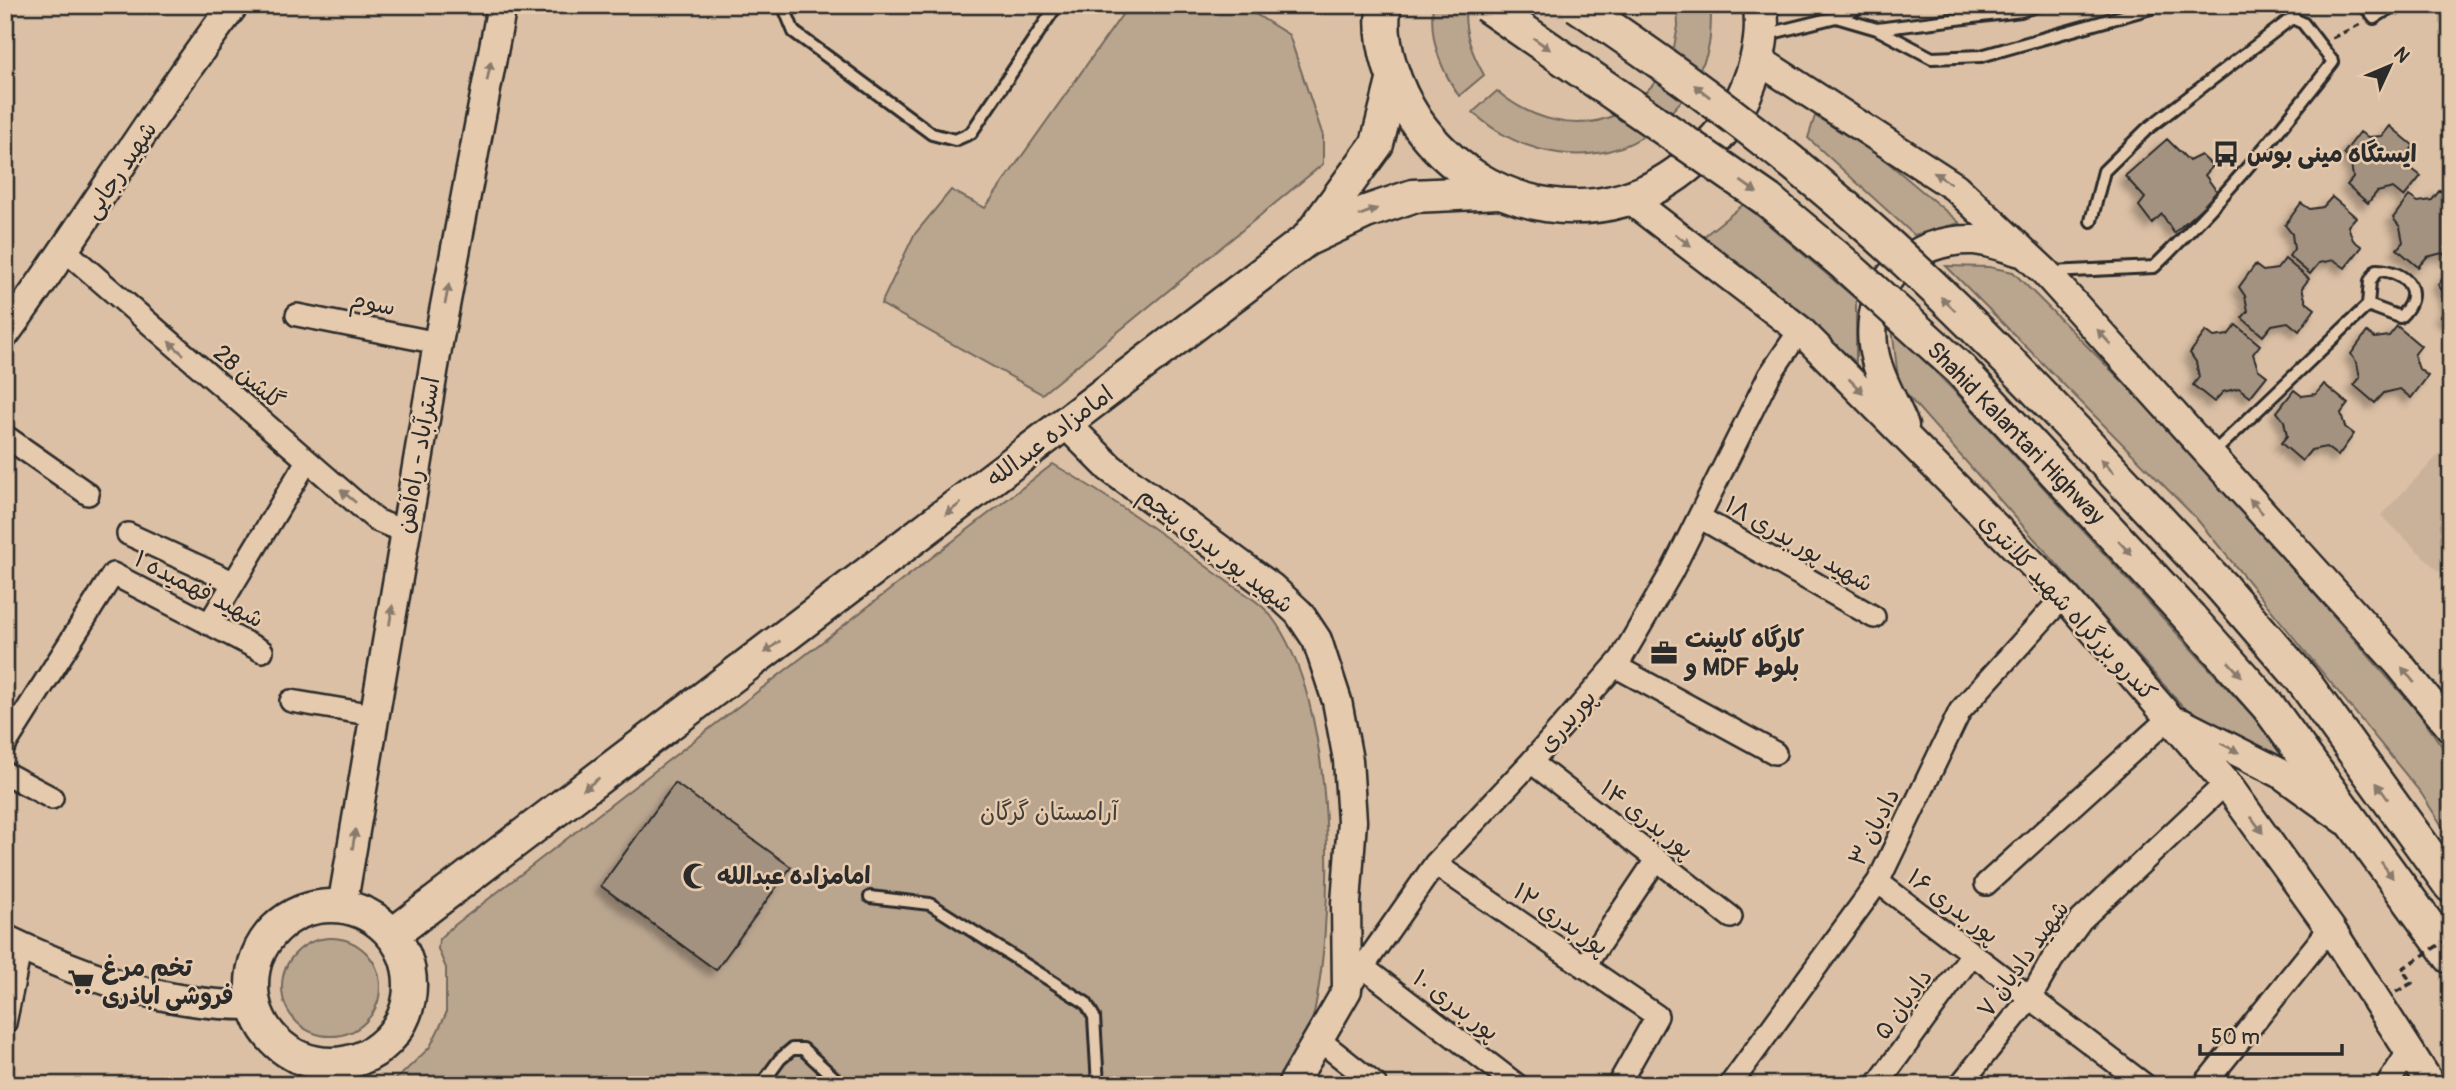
<svg xmlns="http://www.w3.org/2000/svg" width="2456" height="1090" font-family="Pangolin,'Playpen Sans Arabic',sans-serif">
<style>
.built{fill:#cab29a}
.green{fill:#baa58f;stroke:#72685d;stroke-width:2}
.building{fill:#a49280;stroke:#2b2b2b;stroke-width:2;filter:url(#shadow)}
.lines{fill:none;stroke-linecap:round;stroke-linejoin:round}
.service-casing{stroke:#2b2b2b;stroke-width:16}
.minor-casing{stroke:#2b2b2b;stroke-width:26}
.secondary-casing{stroke:#2b2b2b;stroke-width:33}
.primary-casing{stroke:#2b2b2b;stroke-width:37}
.trunk-casing{stroke:#2b2b2b;stroke-width:38}
.path{stroke:#2b2b2b;stroke-width:3.5;stroke-dasharray:7 5;stroke-linecap:butt}
.service{stroke:#e6caad;stroke-width:10}
.minor{stroke:#e6caad;stroke-width:21}
.secondary{stroke:#e6caad;stroke-width:28}
.primary{stroke:#e6caad;stroke-width:32}
.trunk{stroke:#e6caad;stroke-width:33}
.trunk-bridge-casing{stroke:#2b2b2b;stroke-width:38;stroke-linecap:butt}
.path-bridge{stroke:#2b2b2b;stroke-width:3.5;stroke-dasharray:7 5;stroke-linecap:butt}
.trunk-bridge{stroke:#e6caad;stroke-width:33}
.oneway{fill:#887a6c}
.labels{text-anchor:middle;stroke-width:5;stroke-linejoin:round;paint-order:stroke}
.poi-label{font-size:24px;font-weight:bold;fill:#2b2b2b;stroke:#e6caad;text-anchor:start}
.street-label{font-size:24px;fill:#2b2b2b;stroke:#e6caad}
.park-label{font-size:24px;fill:#403d3a;stroke:#e6caad}
</style>
<defs>
<filter id="shadow"><feDropShadow dx="-6" dy="6" stdDeviation="3.5" flood-color="#0004"/></filter>
</defs>
<rect width="100%" height="100%" fill="#dbc0a5"/>
<filter id="ink" filterUnits="userSpaceOnUse"><feTurbulence type="fractalNoise" baseFrequency=".0143" numOctaves="2"/><feDisplacementMap in="SourceGraphic" scale="14" xChannelSelector="R" yChannelSelector="G"/><feConvolveMatrix kernelMatrix="1 2 1 2 8 2 1 2 1" color-interpolation-filters="sRGB"/></filter>
<g filter="url(#ink)">
<path class="built" d="M2451,442V559L2439,572L2381,515Z"/>
<path class="green" d="M1129,5H1241L1289,35L1323,136V164L1042,394L881,304L914,235L951,190L985,208Z
M1433,5H1466C1462,30 1472,54 1484,75L1459,96C1441,70 1429,38 1433,5Z
M1677,5H1711C1711,30 1712,58 1694,76L1671,63L1678,26Z
M1657,81L1683,99C1673,110 1664,121 1652,130C1599,172 1518,156 1473,112L1497,91C1530,119 1578,134 1619,113C1633,106 1645,92 1657,81Z
M1815,116L1879,155L1960,223L1914,235L1808,138Z
M1744,204L1856,299V362L1703,237Z
M1946,266L1989,267L2013,272L2168,427L2417,711L2451,759V840L2421,793L2196,518Z
M1892,328L1969,406L2300,768L2186,710L1899,386Z
M1053,464C1112,498 1166,537 1221,577C1236,589 1259,600 1271,616C1338,703 1337,926 1310,1030C1305,1048 1288,1068 1278,1085H386L400,1076L430,1047L446,1014V968L438,949L439,939L447,931Z
M282 987a49 49 0 1 1 98 0a49 49 0 1 1-98 0Z"/>
<path class="building" d="M2390,126L2414,146L2407,154L2412,169L2421,176L2404,197L2393,188L2377,192L2368,203L2347,185L2353,178L2351,162L2344,153L2360,132L2368,137L2382,136Z
M2167,139L2189,161L2201,155L2213,166L2205,175L2218,193L2174,233L2162,214L2152,223L2139,206L2145,198L2125,176Z
M2440,190L2451,199V260L2442,253L2427,257L2418,267L2397,249L2403,242L2400,227L2393,218L2409,196L2418,202L2432,200Z
M2332,197L2356,217L2348,226L2353,240L2362,247L2345,268L2334,260L2319,263L2310,274L2289,256L2294,249L2292,234L2285,225L2301,203L2310,209L2323,207Z
M2285,259L2309,279L2302,288L2306,302L2315,309L2299,331L2288,322L2272,325L2263,336L2242,318L2248,311L2245,296L2239,287L2255,265L2263,271L2277,269Z
M2451,268V324L2441,316L2447,309L2445,294L2438,285Z
M2236,325L2260,345L2253,354L2258,369L2267,376L2250,397L2239,388L2223,392L2214,402L2193,385L2199,377L2196,362L2190,353L2206,331L2214,337L2228,335Z
M2397,326L2421,346L2414,355L2419,369L2428,376L2411,398L2400,389L2384,393L2375,403L2354,385L2360,378L2357,363L2351,354L2367,332L2375,338L2389,336Z
M2324,384L2348,404L2341,413L2345,427L2354,434L2338,456L2326,447L2311,450L2302,461L2281,443L2287,436L2284,421L2277,412L2294,390L2302,396L2316,394Z
M675,783L791,867L716,970L601,886Z"/>
<g class="lines">
<g class="service-casing">
<path id="service" d="M783,5L794,32L932,134L955,140L971,133L1057,5
M2364,5L2374,18L2394,5
M1836,17L1877,29L1932,58L1981,56L2151,8V5
M1877,29L2021,11L2039,5
M1764,35L1844,15L1862,5
M2052,272L2154,267C2220,203 2277,135 2333,62L2303,23L2292,18L2147,129L2104,171L2091,221
M2212,454L2368,305L2370,281L2377,270C2408,271 2425,293 2400,317L2368,305
M870,897L930,904L1086,1003L1094,1017L1098,1085
M761,1085L780,1059L792,1049H803L842,1085"/>
</g>
<g class="minor-casing">
<path id="minor" d="M66,251L376,520L405,532
M297,315L438,343
M5,436L88,494
M1699,517L1874,617
M128,534L233,582
M209,624L307,461
M1615,666L1775,753
M291,701L374,715
M5,745L113,574L262,651
M1531,762L1731,917
M5,773L52,798
M1435,864L1657,1016L1618,1085
M1878,882L2145,1085
M1986,884L2169,718
M1363,967L1517,1085
M1584,967L1656,860
M1347,990L1435,864L1531,762L1621,659L1671,573L1769,376L1800,330
M5,1023L21,946
M1318,1039L1376,1085
M1730,1085L1878,882L1960,711L2064,596
M1877,1085L1972,954
M1960,1085L2031,997L2052,960L2081,920L2226,783
M2204,1085L2330,928
M2387,1085L2410,1049"/>
</g>
<g class="secondary-casing">
<path id="secondary" d="M1757,59L1955,187L2045,272L2399,664L2451,728
M1628,198L1800,330L2064,596L2226,783L2330,928L2431,1085
M5,334C84,226 153,111 234,5
M1066,424L1110,468L1272,588L1299,613L1317,640L1337,701L1348,760L1352,821L1346,903L1347,990L1292,1085
M1904,426C1894,401 1876,373 1873,345C1866,282 1912,238 1974,240C1989,241 2006,248 2021,252
M2181,723L2280,773L2345,820
M342,907L438,343L502,5
M5,939C82,976 168,1007 254,1005"/>
</g>
<g class="primary-casing">
<path id="primary" d="M1309,237L1377,144L1394,77
M252 985a79 79 0 1 1 158 0a79 79 0 1 1-158 0Z
M392,935L1306,240L1366,212L1413,196L1500,192"/>
</g>
<g class="trunk-casing">
<path id="trunk" d="M1384,5C1378,44 1395,89 1416,121C1481,214 1607,238 1694,160C1715,141 1731,124 1743,98C1756,70 1765,37 1760,5
M2222,587L2301,678L2451,886
M2190,618L2268,706L2451,957"/>
</g>
<path class="path" d="M2332,38L2363,23
M2396,992L2412,983L2402,969"/>
<use href="#service" class="service"/>
<use href="#minor" class="minor"/>
<use href="#secondary" class="secondary"/>
<use href="#primary" class="primary"/>
<use href="#trunk" class="trunk"/>
<g class="trunk-bridge-casing">
<path id="trunk-bridge" d="M1486,5L1768,200L1842,262L1960,369L2190,618
M1577,5C1679,73 1776,145 1868,227C1994,338 2106,465 2222,587"/>
</g>
<path class="path-bridge" d="M2402,969L2451,937"/>
<use href="#trunk-bridge" class="trunk-bridge"/>
</g>
<defs><path id="oneway-solid" d="M-6-.8H1V-3.2L6.5 0L1 3.2V.8H-6Z" transform="scale(1.75)"/></defs>
<g class="oneway">
<use href="#oneway-solid" transform="translate(1542 44) rotate(35)"/>
<use href="#oneway-solid" transform="translate(489 71) rotate(-79)"/>
<use href="#oneway-solid" transform="translate(1702 91) rotate(-142)"/>
<use href="#oneway-solid" transform="translate(1942 178) rotate(-147)"/>
<use href="#oneway-solid" transform="translate(1749 187) rotate(35)"/>
<use href="#oneway-solid" transform="translate(1368 212) rotate(-21)"/>
<use href="#oneway-solid" transform="translate(1683 240) rotate(37)"/>
<use href="#oneway-solid" transform="translate(447 294) rotate(-79)"/>
<use href="#oneway-solid" transform="translate(1948 304) rotate(-136)"/>
<use href="#oneway-solid" transform="translate(2104 337) rotate(-132)"/>
<use href="#oneway-solid" transform="translate(176 348) rotate(-139)"/>
<use href="#oneway-solid" transform="translate(1856 386) rotate(45)"/>
<use href="#oneway-solid" transform="translate(2107 466) rotate(-134)"/>
<use href="#oneway-solid" transform="translate(348 496) rotate(-140)"/>
<use href="#oneway-solid" transform="translate(2256 506) rotate(-132)"/>
<use href="#oneway-solid" transform="translate(953 509) rotate(143)"/>
<use href="#oneway-solid" transform="translate(2125 548) rotate(47)"/>
<use href="#oneway-solid" transform="translate(391 615) rotate(-81)"/>
<use href="#oneway-solid" transform="translate(772 647) rotate(143)"/>
<use href="#oneway-solid" transform="translate(2235 669) rotate(48)"/>
<use href="#oneway-solid" transform="translate(2408 675) rotate(-129)"/>
<use href="#oneway-solid" transform="translate(2230 748) rotate(27)"/>
<use href="#oneway-solid" transform="translate(591 784) rotate(143)"/>
<use href="#oneway-solid" transform="translate(2382 791) rotate(-126)"/>
<use href="#oneway-solid" transform="translate(2257 825) rotate(54)"/>
<use href="#oneway-solid" transform="translate(354 839) rotate(-81)"/>
<use href="#oneway-solid" transform="translate(2387 870) rotate(54)"/>
</g>
</g>
<defs>
<g id="bus-bare" transform="scale(2.1)"><path d="M-5-6H5V4H4V6H2V4H-2V6H-4V4H-5ZM-3.5-4V0h7V-4ZM-3.5 1.2v1.5H-2V1.2ZM2 1.2v1.5H3.5V1.2Z" fill="#2b2b2b" stroke="#e6caad" stroke-width="2.5" paint-order="stroke"/></g>
<g id="office-bare" transform="scale(2.1)"><path d="M-6-3h4V-5.5h4V-3h4V5H-6ZM-1-4.5V-3h2v-1.5ZM-6 0V1H6V0Z" fill="#2b2b2b" stroke="#e6caad" stroke-width="2.5" paint-order="stroke"/></g>
<g id="mosque-bare" transform="scale(2.1)"><path d="M3.5-4.9A6 6 0 1 0 3.5 4.9A5 5 0 1 1 3.5-4.9Z" fill="#2b2b2b" stroke="#e6caad" stroke-width="2.5" paint-order="stroke"/></g>
<g id="supermarket-bare" transform="scale(2.1)"><path d="M-6-5.5h2.5l.6 2H6L4.5 2H-2.5L-4.4-4H-6ZM-1.5 3.2a1.3 1.3 0 1 0 .1 0ZM3 3.2a1.3 1.3 0 1 0 .1 0Z" fill="#2b2b2b" stroke="#e6caad" stroke-width="2.5" paint-order="stroke"/></g>
</defs>
<g fill-rule="evenodd">
<use href="#bus-bare" x="2226" y="154"/>
<use href="#office-bare" x="1664" y="653"/>
<use href="#mosque-bare" x="696" y="876"/>
<use href="#supermarket-bare" x="81" y="982"/>
</g>
<g class="labels">
<g class="poi-label">
<text x="2247" y="162">ایستگاه مینی بوس</text>
<text x="1685" y="647">کارگاه کابینت<tspan x="1685" dy="28">و MDF بلوط</tspan></text>
<text x="717" y="884">امامزاده عبدالله</text>
<text x="102" y="976">تخم مرغ<tspan x="102" dy="28">فروشی اباذری</tspan></text>
</g>
<g class="street-label">
<text transform="translate(120 170) rotate(-56)" y="8">شهید رجایی</text>
<text transform="translate(373 303) rotate(11)" y="8">سوم</text>
<text transform="translate(249 377) rotate(41)" y="8">گلشن 28</text>
<text transform="translate(2016 433) rotate(46)" y="8">Shahid Kalantari Highway</text>
<text transform="translate(1050 436) rotate(-37)" y="8">امامزاده عبدالله</text>
<text transform="translate(418 455) rotate(-80)" y="8">استرآباد - راه‌آهن</text>
<text transform="translate(1799 544) rotate(30)" y="8">شهید پور بدری ۱۸</text>
<text transform="translate(1216 550) rotate(38)" y="8">شهید پور بدری پنجم</text>
<text transform="translate(199 589) rotate(27)" y="8">۱ شهید فهمیده</text>
<text transform="translate(2068 607) rotate(47)" y="8">کندرو بزرگراه شهید کلانتری</text>
<text transform="translate(1567 721) rotate(-49)" y="8">پوربدری</text>
<text transform="translate(1647 819) rotate(38)" y="8">پور بدری ۱۴</text>
<text transform="translate(1874 827) rotate(-63)" y="8">دادیان ۳</text>
<text transform="translate(1953 906) rotate(37)" y="8">پور بدری ۱۶</text>
<text transform="translate(1561 919) rotate(34)" y="8">پور بدری ۱۲</text>
<text transform="translate(2023 959) rotate(-54)" y="8">شهید دادیان ۷</text>
<text transform="translate(1903 1004) rotate(-54)" y="8">دادیان ۵</text>
<text transform="translate(1456 1005) rotate(37)" y="8">پور بدری ۱۰</text>
</g>
<g class="park-label">
<text x="1049" y="820">آرامستان گرگان</text>
</g>
</g>
<rect width="2456" height="1090" fill="none" stroke="#e6caad" stroke-width="28"/>
<rect x="14" y="14" width="2428" height="1062" fill="none" stroke="#2b2b2b" stroke-width="2.5" filter="url(#ink)"/>
<g transform="translate(2390 66) rotate(46)" stroke="#e6caad" stroke-width="5" paint-order="stroke">
<path d="M0-5L12 26L0 18L-12 26Z" fill="#2b2b2b"/>
<text y="-10" font-size="19" font-weight="bold" text-anchor="middle" fill="#2b2b2b">N</text>
</g>
<path d="M2200 1044v10h142v-10" fill="none" stroke="#2b2b2b" stroke-width="3.5"/>
<text x="2211" y="1044" font-size="21" fill="#2b2b2b" stroke="#e6caad" stroke-width="5" paint-order="stroke">50 m</text>
</svg>
